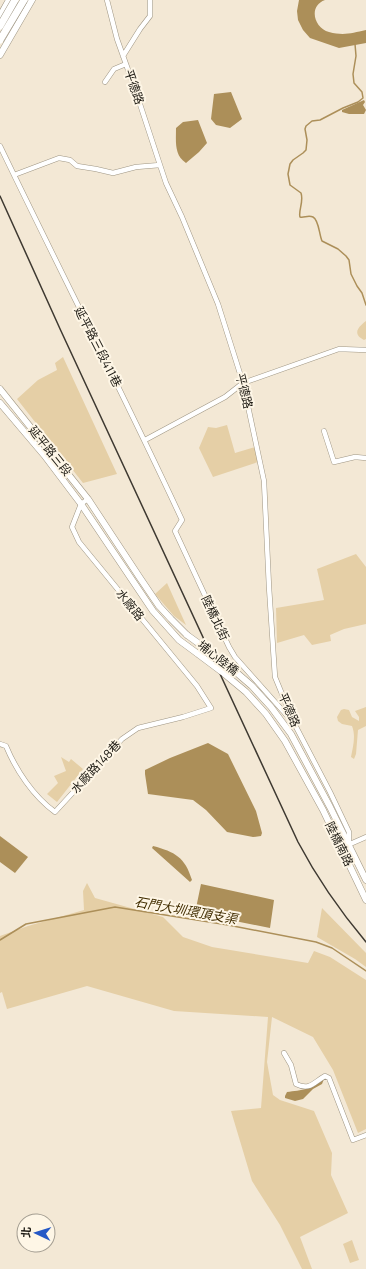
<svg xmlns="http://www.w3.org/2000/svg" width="366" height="1269" font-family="Manrope,'Noto Sans TC',sans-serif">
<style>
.green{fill:#e5cfa6}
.water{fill:#ac8f59}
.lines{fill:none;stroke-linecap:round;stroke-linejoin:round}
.stream{stroke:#ac8f59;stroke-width:1.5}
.minor-casing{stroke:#9f9684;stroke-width:5.5}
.major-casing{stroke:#9f9684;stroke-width:7}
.minor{stroke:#fff;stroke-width:4.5}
.major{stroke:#fff;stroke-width:6}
.rail{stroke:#3e3931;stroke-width:1.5}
.major-bridge-casing{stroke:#9f9684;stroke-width:7;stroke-linecap:butt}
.highway-bridge-casing{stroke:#9f9684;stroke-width:8;stroke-linecap:butt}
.major-bridge{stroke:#fff;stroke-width:6}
.highway-bridge{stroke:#fff;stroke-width:7}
.labels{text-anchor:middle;stroke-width:4;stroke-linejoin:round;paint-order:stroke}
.street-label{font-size:12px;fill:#1e1b14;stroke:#fef6e6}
.water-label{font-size:13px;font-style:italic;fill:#412d00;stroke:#fef6e6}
</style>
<rect width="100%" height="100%" fill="#f3e8d5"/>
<path class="green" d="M366,321V339L364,340C352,334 358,327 366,321Z
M63,357L117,474L83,483L17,399L38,380L57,370L55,363Z
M227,425L235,453L255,447L258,462L213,477L199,448L208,427L216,428Z
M356,554L366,567V624L344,629L330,635L331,641L312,645L304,635L277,643L276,608L324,600L317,569Z
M167,583L186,625L174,616L155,594Z
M366,707V726L358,730L356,754L354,759L351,757C353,747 356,736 352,726L342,724L338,721L337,717L341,710L344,709L349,710L352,717L359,721V717L355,711Z
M61,757L69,762L71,759L83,769L57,802L47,794L58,783L54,776L66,771Z
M87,883L95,898L163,917L183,937L212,947L308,963L314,951L330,957L366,980V1129L358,1133L333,1070L313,1037L272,1017L267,1062L273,1095L280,1100L314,1111L332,1153L331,1175L348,1213L300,1237L312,1269H302L280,1225L252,1181L231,1111L261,1108L268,1017L174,1011L87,986L7,1009L2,992L0,993V936L28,926L84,910L83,891Z
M322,908L366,953V967L355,959L317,937Z
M352,1240L359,1260L350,1263L343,1244Z"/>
<path class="water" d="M299,0H325C308,6 314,28 329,32C344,36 352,33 366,30V43L339,48L310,38L303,30L298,20L297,11Z
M231,92L242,119L230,128L216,125L211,119L214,94Z
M364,100L365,102L363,105L366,110L364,114H349L342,112V110Z
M198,120L207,143L199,152L186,163C174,155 176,142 176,128L183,122Z
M208,743L228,754L256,811L262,833L261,836L253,837L227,832L206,810L193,800L148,794L145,774V770L170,758Z
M0,836L28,857L15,873L0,862Z
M153,846C175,852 185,857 192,880L190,882L152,848Z
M201,884L274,900L270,928L195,913Z
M323,1078L324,1079L322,1084L313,1089L303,1099L295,1101L285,1098V1096L287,1092C301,1090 314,1090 323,1078Z"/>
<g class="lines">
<path class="stream" d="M355,44L356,56L353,74L354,83L362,92L363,98L358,102L343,108L320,120L312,121L306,126L305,129L307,140L306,150L303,153L293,160L290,164L288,174L290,185L301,193C304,202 298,211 300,217C304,218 308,215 313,217C319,220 319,234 322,241L338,249L346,256L349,260L351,274L357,286L362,293L366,305
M0,940L26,924L115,907L228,925L316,942L332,948L366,971"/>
<g class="minor-casing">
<path id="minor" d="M107,0L117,39L136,92L160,165L166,183L182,217L218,304L243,383L264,481L269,587L275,677L294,723L330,792L349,832V843
M123,56L140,29L150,16V0
M105,82L114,69L126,64
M0,146C60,271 124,395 182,520L175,531L229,647L235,657L291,720
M14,175L59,158L70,160L77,166L96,169L113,173L136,167L160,165
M324,431L334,462L355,457L366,458
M145,440L225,397L243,383L339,349L366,350
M0,744L6,746C16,770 33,796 55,812L122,739L138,728L183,717L211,708L197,686L79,542L72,527L81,504L88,499
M341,848L366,837
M284,1053L291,1065L296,1084C310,1091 314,1082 325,1076L329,1078L353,1140L366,1135"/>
</g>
<g class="major-casing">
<path id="major" d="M0,16L9,0
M0,55L32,0
M0,389L88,499L140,578L159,606L171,619L187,635
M0,403L44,455L81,504L153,611L179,640L198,654
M223,661L252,686L271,707L291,734L330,807L366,880
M222,672L246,692L266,714L285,741L323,810L366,900"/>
</g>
<use href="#minor" class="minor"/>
<use href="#major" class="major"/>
<path class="rail" d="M0,196L61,331L298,842C317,878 340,911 366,942"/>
<g class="major-bridge-casing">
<path id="major-bridge" d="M187,635L223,661
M198,654L222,672"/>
</g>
<g class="highway-bridge-casing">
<path id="highway-bridge" d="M0,26L15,0
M0,40L24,0"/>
</g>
<use href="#major-bridge" class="major-bridge"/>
<use href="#highway-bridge" class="highway-bridge"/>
</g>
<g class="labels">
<g class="street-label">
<text transform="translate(134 87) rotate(71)" y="4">平德路</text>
<text transform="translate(98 347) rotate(63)" y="4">延平路三段411巷</text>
<text transform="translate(244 391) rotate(76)" y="4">平德路</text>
<text transform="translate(50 451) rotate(51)" y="4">延平路三段</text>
<text transform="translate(130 605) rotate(51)" y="4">水廠路</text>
<text transform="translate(215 618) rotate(65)" y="4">陸橋北街</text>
<text transform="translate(218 658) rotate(38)" y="4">埔心陸橋</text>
<text transform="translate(289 710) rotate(67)" y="4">平德路</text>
<text transform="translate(96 767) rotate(-47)" y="4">水廠路148巷</text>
<text transform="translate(339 844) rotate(64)" y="4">陸橋南路</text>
</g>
<g class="water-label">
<text transform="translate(186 910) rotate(10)" y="5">石門大圳環頂支渠</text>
</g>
</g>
<g transform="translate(36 1233) rotate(274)"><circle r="19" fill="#fef6e6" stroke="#a49e92"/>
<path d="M0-3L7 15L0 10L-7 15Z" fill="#2558c6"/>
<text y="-6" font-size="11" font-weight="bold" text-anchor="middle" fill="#1e1b14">北</text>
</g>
</svg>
